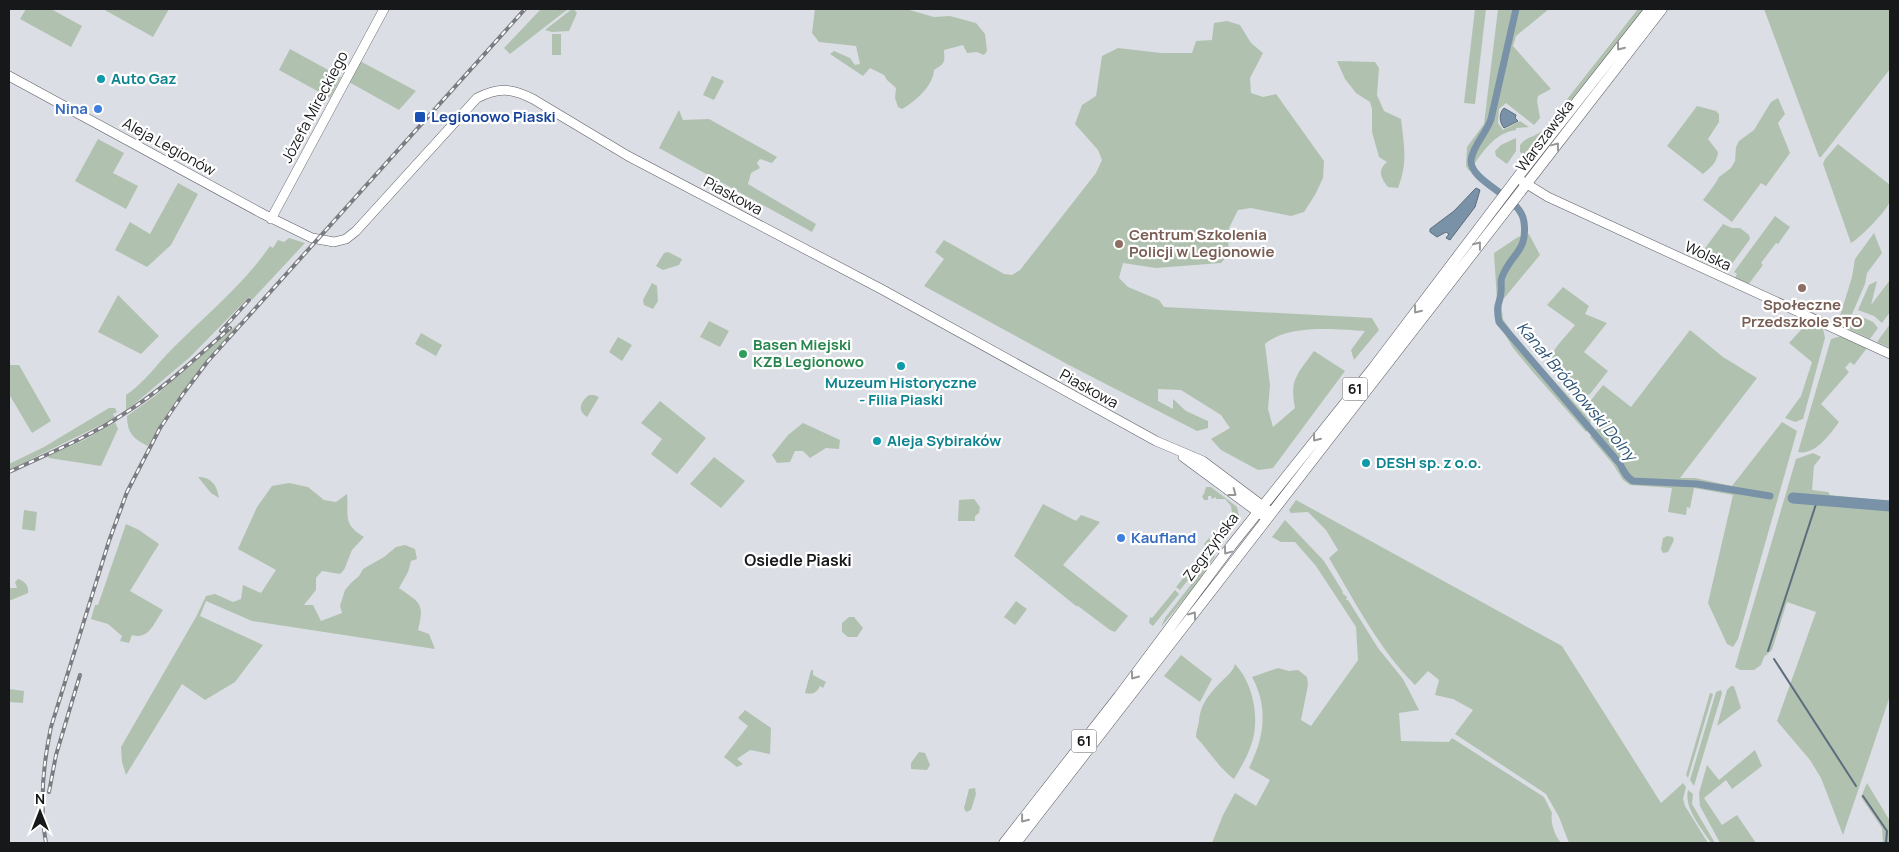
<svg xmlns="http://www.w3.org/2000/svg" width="1899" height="852" font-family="Manrope,sans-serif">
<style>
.green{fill:#b0c2af}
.water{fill:#7a92a8;stroke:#5c6d7d}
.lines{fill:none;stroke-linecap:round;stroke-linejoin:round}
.stream{stroke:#5c6d7d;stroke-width:2}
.canal{stroke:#7a92a8;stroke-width:7}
.river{stroke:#7a92a8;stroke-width:11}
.secondary-casing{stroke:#5b5d63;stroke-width:10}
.primary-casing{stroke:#5b5d63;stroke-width:11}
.secondary{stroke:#fff;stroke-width:9}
.primary{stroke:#fff;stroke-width:10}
.rail-casing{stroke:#7a7c81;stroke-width:4}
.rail{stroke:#fff;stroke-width:2;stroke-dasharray:5.5;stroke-linecap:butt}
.oneway{stroke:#979798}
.culture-dot{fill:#0f9aa8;stroke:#fff;stroke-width:2}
.shop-dot{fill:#3f7fe0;stroke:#fff;stroke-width:2}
.transit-dot{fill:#1a4fb4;stroke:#fff;stroke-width:2}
.education-dot{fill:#8d6e63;stroke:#fff;stroke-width:2}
.leisure-dot{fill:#2e9e5b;stroke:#fff;stroke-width:2}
.labels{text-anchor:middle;stroke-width:4.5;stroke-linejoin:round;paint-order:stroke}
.shield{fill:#fff;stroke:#5d5d5f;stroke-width:1}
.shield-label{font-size:14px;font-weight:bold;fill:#17181a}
.culture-label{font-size:15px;font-weight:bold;fill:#0d838f;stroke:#fff;text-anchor:start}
.street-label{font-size:15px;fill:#17181a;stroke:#fff}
.shop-label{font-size:15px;font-weight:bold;fill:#366cbe;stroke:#fff;text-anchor:end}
.transit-label{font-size:15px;font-weight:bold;fill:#164399;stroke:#fff;text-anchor:start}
.education-label{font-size:15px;font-weight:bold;fill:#785e54;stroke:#fff;text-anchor:start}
.leisure-label{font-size:15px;font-weight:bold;fill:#27864d;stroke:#fff;text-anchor:start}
.water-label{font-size:16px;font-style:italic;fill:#2b5275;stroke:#fff}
.neighbourhood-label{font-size:16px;font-weight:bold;fill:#17181a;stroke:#fff}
</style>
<rect width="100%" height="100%" fill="#dbdee4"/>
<path class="green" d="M26,9H51L82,26L71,47L20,19Z
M103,9H169L153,37Z
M541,9H568L510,54L504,48Z
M572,9H574L577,13L569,31L552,32L545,30Z
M815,9H906L934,17L950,16L976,23L985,34L987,51L984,55L977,52L967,53L963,45L944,50C945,63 945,63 934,70C933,86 916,101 902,109L898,107L895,98L896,88L887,80L884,75L870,68L863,76L830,54L834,51L850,58L855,65L860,64L856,46L819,42L812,33Z
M1475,9H1486L1475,104L1464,103Z
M1498,9H1549L1516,36L1513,46L1551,89L1538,96L1537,101L1540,118L1534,125L1506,103L1499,109L1498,123L1503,130L1520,121L1529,127L1516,128V130C1493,133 1482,154 1469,171L1466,166L1467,147L1484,124Z
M1638,9H1644L1526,157L1520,152V145C1527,136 1533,138 1542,131Z
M1764,9H1890V69L1821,157H1819Z
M1227,21L1240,25L1251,43L1263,53L1250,78L1251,93L1263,97L1276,94L1324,161L1323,178L1315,195L1304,212L1291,216L1251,208L1238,210L1229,228L1228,255L1221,263L1156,268L1123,263L1119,278L1128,287L1159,300L1164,307L1372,318L1379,330L1354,360L1351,350L1365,331C1336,329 1287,324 1265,344L1270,385L1268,409L1273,427L1295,408C1289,379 1298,374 1314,351L1345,371L1273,468L1258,470L1221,450L1211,439L1230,428L1221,415L1181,390L1158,389V401L1173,409V399L1186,411L1208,421V428L1197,431L1067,364L924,286L944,259L935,252L944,240L1004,274L1012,275L1020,270L1096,173L1102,160L1098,150L1075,124L1082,105L1096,96L1102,56L1118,48L1161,53H1192L1196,41L1212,40L1214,23Z
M552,34H561V55H552Z
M290,49L341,77L330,98L279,70Z
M360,61L416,91L399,110L349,82Z
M1337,61L1375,62L1379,68L1377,95L1384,111L1401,119C1404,145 1408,163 1398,188L1388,187C1381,178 1377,170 1387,162L1379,157L1372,132V109L1370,102L1356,93L1345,79Z
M712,76L724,81L714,100L703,95Z
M1778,98L1785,114L1778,123L1790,153L1766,186L1761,183L1732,222L1703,200L1715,184L1719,177L1731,168L1735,161L1736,147L1739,141L1754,130L1771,102Z
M1697,106L1716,111L1719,114V122L1708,139L1718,152C1717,163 1711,167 1703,174L1667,146Z
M679,110L683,120L709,119L777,157L772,163L760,159L757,163L760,168L751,173L748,184L816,224L812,232L659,148Z
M1516,138V151L1507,164L1496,156L1495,151L1501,145Z
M98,139L124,153L113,173L138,186L126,209L75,181Z
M1838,144L1890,185C1890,189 1892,197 1890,201C1887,211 1860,238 1851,243L1823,164L1825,159Z
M178,183L198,194L171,245L147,267L115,250L130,222L150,234Z
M1775,216L1790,227L1778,244L1776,243L1761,263L1763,265L1748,285L1735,278L1737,274L1734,272Z
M1723,224L1732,228H1740L1749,235L1750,239L1726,272L1697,259Z
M1874,233L1882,253L1867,273L1865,284L1846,328L1841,324L1840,316L1852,277L1855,259Z
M1529,234L1540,255L1501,302L1503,319L1518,341L1590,420L1591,426L1586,432L1532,371L1513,348L1497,321L1495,314L1496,302L1497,301L1494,253L1518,237Z
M289,238L305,243L252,300L249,297L189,358L126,411V395C144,383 157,364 172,349C206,315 243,285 270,246L273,248L278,240L284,242Z
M668,252L682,259L679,265L663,270L656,266L664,253Z
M1890,280V312L1882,323L1874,316L1858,310L1869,285L1877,281L1871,305Z
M652,283L657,286L658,301L653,309L644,305L643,300Z
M1563,287L1589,306L1585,314L1607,323L1584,352L1608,371L1590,394L1585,396L1570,390L1550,368C1547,352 1566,337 1575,325L1547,305Z
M118,295L159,336L141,354L98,332Z
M1856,314L1873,322L1878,328L1870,339L1849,329Z
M241,321C207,360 173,399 148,446C133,439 127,432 127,416L155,396Z
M709,321L729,331L720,347L700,337Z
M1809,321L1823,328L1825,338L1803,419L1795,422L1785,418L1801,396L1812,362L1789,343Z
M1890,324V348L1877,342Z
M1690,330L1723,357L1757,378L1680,478H1695L1732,486L1782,422L1797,431L1738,639L1733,647L1727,644L1708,603L1733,495L1694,488L1690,508L1687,507L1686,515L1668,512L1672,488L1630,485L1623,480L1613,464L1590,437L1596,430L1599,424L1589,411L1588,404L1603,385L1631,407Z
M421,333L442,345L436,356L415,344Z
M1841,336L1867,348L1854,365L1850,362L1845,368L1849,372L1821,404L1839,422C1830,434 1815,456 1798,452L1831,339Z
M618,337L632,345L622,361L609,352Z
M9,365H19L51,421L32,433L9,394Z
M589,395H594L599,397L587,417C577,411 580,402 589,395Z
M660,401L706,438L677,474L651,454L662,439L641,423Z
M109,408H115L117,412L113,414L115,418L9,470V464L44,447Z
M115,422L118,429L101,466L49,458L48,456L84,440Z
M803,423L840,440L839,449L826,448L810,458L803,451H795L790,462L777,463L772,455L788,435Z
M1813,453L1821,457L1814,466L1812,490L1828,492L1830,495L1890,501V696L1843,835L1821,778L1810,760L1777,721L1816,612L1787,602L1772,650L1764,657L1761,665L1754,670H1740L1735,667L1796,459Z
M714,457L745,481L721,508L690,484Z
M198,477C212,477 217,486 219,498L211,493Z
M289,483L308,487L324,500L336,502L347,494C349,516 342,524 364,537L352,550L344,570L340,574L322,571L316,578V590L304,605H313L321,621L342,613L340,606L345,590L351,583L359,576L363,569L384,557L396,547L405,545L415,549L417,559L411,561L408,572L399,588C420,603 425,603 418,630L429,634L435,649L252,621L206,601L200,616L263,645L235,682L205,700L182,684L126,775L122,762L121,747L196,617L206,596L215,594L233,602L241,599L243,585L261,593L276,570L238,549L257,507L272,486Z
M1206,487H1211L1237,507L1239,516L1233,519L1231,506L1225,499H1216V497L1212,499L1211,496H1208V500H1204L1202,496L1204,494Z
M974,499L980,507L979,513L975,516V521H958L959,500Z
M1296,500L1562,646L1661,803L1683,783L1686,787L1683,799L1685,806L1708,843H1569L1559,817L1546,794L1455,734L1473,710L1453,699L1435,695L1439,680L1428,671L1415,685C1379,649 1355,602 1329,558L1338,550L1326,530L1308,512L1291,513L1289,510Z
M1043,504L1076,521L1081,515L1100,522L1063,565L1128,616L1115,632L1110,630L1078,606H1076L1014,556Z
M24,510L37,512L35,531L22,529Z
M1285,520L1324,561L1343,592L1342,593L1347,597L1346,600H1348L1378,648L1403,679L1419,710L1399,713L1401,741L1449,742L1452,738L1544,797L1552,813C1550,822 1555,838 1562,843H1212L1223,815L1235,793L1256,806L1270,780L1249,768C1264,738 1269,708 1252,677L1278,668L1289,671L1298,670L1307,677L1308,685L1301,720L1311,726L1358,660L1356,627L1316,566L1295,542H1281L1272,537Z
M126,524L139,530L159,544L130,591L163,610C154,623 149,640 132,635L129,643L120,641L122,636L108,624L91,619L95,605H98Z
M1667,536L1673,537L1674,540L1668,552L1663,553L1661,549L1663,538Z
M1209,538L1217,544L1180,590L1176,587L1208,548L1204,544Z
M1214,555L1215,556L1196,585L1161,627L1165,618Z
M18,579C25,581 29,586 28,593L9,601V588H17L15,582Z
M1175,590L1179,594L1153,626L1149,623L1150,617L1152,618Z
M1016,601L1027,609L1015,625L1004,617Z
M849,617H854L863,628L857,637H848L842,632V623Z
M1181,655L1212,679L1200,702L1164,676Z
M1235,664C1254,684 1261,722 1250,748C1246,759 1240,769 1234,779C1219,768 1209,751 1196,737C1196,731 1198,727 1199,722C1200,703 1211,692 1224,679C1229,674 1233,671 1235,664Z
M811,670H813V675L826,682L823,688L820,686C817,693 812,695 805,693Z
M1731,686H1734L1741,708L1717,726L1727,690Z
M9,689L24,691L23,703L9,702Z
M1721,690L1722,693L1694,786L1690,780L1716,692Z
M1710,693L1713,694L1688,778L1686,775Z
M745,710L771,728L770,754L750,750L737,759L743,764L737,767L724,757L748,726L738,718Z
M1755,750L1762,766L1732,789L1726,780L1704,798L1722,825L1737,815L1756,843H1720L1700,806L1699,793L1707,765L1719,780Z
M919,752L925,753L930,765L927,770L911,769V763Z
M1867,783L1890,821V843H1883L1882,828L1861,797Z
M975,788L976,794L971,810L966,812L964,808L969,789Z
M1688,790L1693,794L1692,804L1715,843H1711C1701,827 1684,809 1688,790Z"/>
<path class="water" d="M1504,108L1516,115L1515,118L1518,121L1504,128C1499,122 1499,113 1504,108Z
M1476,188L1480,190L1475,207L1450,240L1446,238L1449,234L1446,232L1437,237L1430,232V229L1454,211Z"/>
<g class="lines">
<path class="stream" d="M1768,651L1817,501
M1774,659L1856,786
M1863,796L1887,831L1886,843"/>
<path class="canal" d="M1516,9L1491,119C1486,134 1473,145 1471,160C1470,183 1521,196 1524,222C1528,252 1511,253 1502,277C1500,281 1502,287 1501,292C1501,297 1499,301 1498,306C1497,311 1498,317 1499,322L1620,464C1624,471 1625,476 1633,481L1697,484L1770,496"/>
<path class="river" d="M1793,498L1890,506"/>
<g class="secondary-casing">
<path id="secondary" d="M9,76L263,214L312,238L334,242L346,239L356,231L477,98C499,87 511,88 533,99L628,156L883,290L1156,441L1203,461L1271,512
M1517,178L1548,197L1609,225L1890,354
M271,219L384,9
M1183,457L1263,516"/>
</g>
<g class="primary-casing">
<path id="primary" d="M1004,843L1119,696L1231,546L1373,368L1517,178L1650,9
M1016,843L1662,9"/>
</g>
<use href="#secondary" class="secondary"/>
<use href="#primary" class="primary"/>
<g class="rail-casing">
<path id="rail" d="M221,331L249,300
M9,472C47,454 87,438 122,415C162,390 195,359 230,328
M49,792L56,755L80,675
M46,843C39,804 43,765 51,727L109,541L127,492L160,428L183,394L208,361L525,9"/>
</g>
<use href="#rail" class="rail"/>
</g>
<defs><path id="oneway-chevron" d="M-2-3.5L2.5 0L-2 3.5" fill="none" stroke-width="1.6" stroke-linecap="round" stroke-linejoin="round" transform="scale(1.25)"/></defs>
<g class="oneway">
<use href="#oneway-chevron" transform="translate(1620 47) rotate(128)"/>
<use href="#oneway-chevron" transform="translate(1556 146) rotate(-53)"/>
<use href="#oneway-chevron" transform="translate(1478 245) rotate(-52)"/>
<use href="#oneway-chevron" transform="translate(1417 310) rotate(128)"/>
<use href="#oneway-chevron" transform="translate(1316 438) rotate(128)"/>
<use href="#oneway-chevron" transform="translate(1233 493) rotate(37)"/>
<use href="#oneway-chevron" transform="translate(1227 551) rotate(127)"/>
<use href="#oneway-chevron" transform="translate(1193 615) rotate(-54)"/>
<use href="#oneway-chevron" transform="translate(1134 676) rotate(126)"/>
<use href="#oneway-chevron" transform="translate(1024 819) rotate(128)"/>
</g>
<g class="culture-dot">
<circle cx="101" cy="79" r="5"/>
<circle cx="901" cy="366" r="5"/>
<circle cx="877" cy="441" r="5"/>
<circle cx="1366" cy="463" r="5"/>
</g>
<g class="shop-dot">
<circle cx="98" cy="109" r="5"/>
<circle cx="1121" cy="538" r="5"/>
</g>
<rect class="transit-dot" x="414" y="111" width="12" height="12" rx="2.5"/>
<g class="education-dot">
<circle cx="1119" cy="244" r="5"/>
<circle cx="1802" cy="288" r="5"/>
</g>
<circle class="leisure-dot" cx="743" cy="354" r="5"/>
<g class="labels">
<g class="shield">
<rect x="1342.5" y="377.5" width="25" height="23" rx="4"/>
<rect x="1071.5" y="729.5" width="25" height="23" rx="4"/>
</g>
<g class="shield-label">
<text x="1355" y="394">61</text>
<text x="1084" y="746">61</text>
</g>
<g class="culture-label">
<text x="111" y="84">Auto Gaz</text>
<text x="901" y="388" text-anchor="middle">Muzeum Historyczne<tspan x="901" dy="17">- Filia Piaski</tspan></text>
<text x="887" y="446">Aleja Sybiraków</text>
<text x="1376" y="468">DESH sp. z o.o.</text>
</g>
<g class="street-label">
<text transform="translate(315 107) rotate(-62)" y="5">Józefa Mireckiego</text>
<text transform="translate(1545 136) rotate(-53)" y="5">Warszawska</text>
<text transform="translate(169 147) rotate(29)" y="5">Aleja Legionów</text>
<text transform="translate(733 196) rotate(28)" y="5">Piaskowa</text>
<text transform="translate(1708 256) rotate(25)" y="5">Wolska</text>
<text transform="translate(1089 389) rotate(29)" y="5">Piaskowa</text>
<text transform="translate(1211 547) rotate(-53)" y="5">Zegrzyńska</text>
</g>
<g class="shop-label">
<text x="88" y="114">Nina</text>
<text x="1131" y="543" text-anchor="start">Kaufland</text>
</g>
<g class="transit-label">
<text x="431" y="122">Legionowo Piaski</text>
</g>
<g class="education-label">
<text x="1129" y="240">Centrum Szkolenia<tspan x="1129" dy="17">Policji w Legionowie</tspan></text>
<text x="1802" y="310" text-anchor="middle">Społeczne<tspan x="1802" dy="17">Przedszkole STO</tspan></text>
</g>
<g class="leisure-label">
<text x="753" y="350">Basen Miejski<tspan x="753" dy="17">KZB Legionowo</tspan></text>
</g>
<g class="water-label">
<text transform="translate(1577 391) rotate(50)" y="6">Kanał Bródnowski Dolny</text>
</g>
<g class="neighbourhood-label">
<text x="798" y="566">Osiedle Piaski</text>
</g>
</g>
<rect width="1899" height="852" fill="none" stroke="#17181a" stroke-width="20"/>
<g transform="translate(40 812)" stroke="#ffffff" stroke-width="4" paint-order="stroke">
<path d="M0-4L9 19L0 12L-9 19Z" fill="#17181a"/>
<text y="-8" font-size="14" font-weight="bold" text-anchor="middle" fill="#17181a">N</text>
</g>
</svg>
